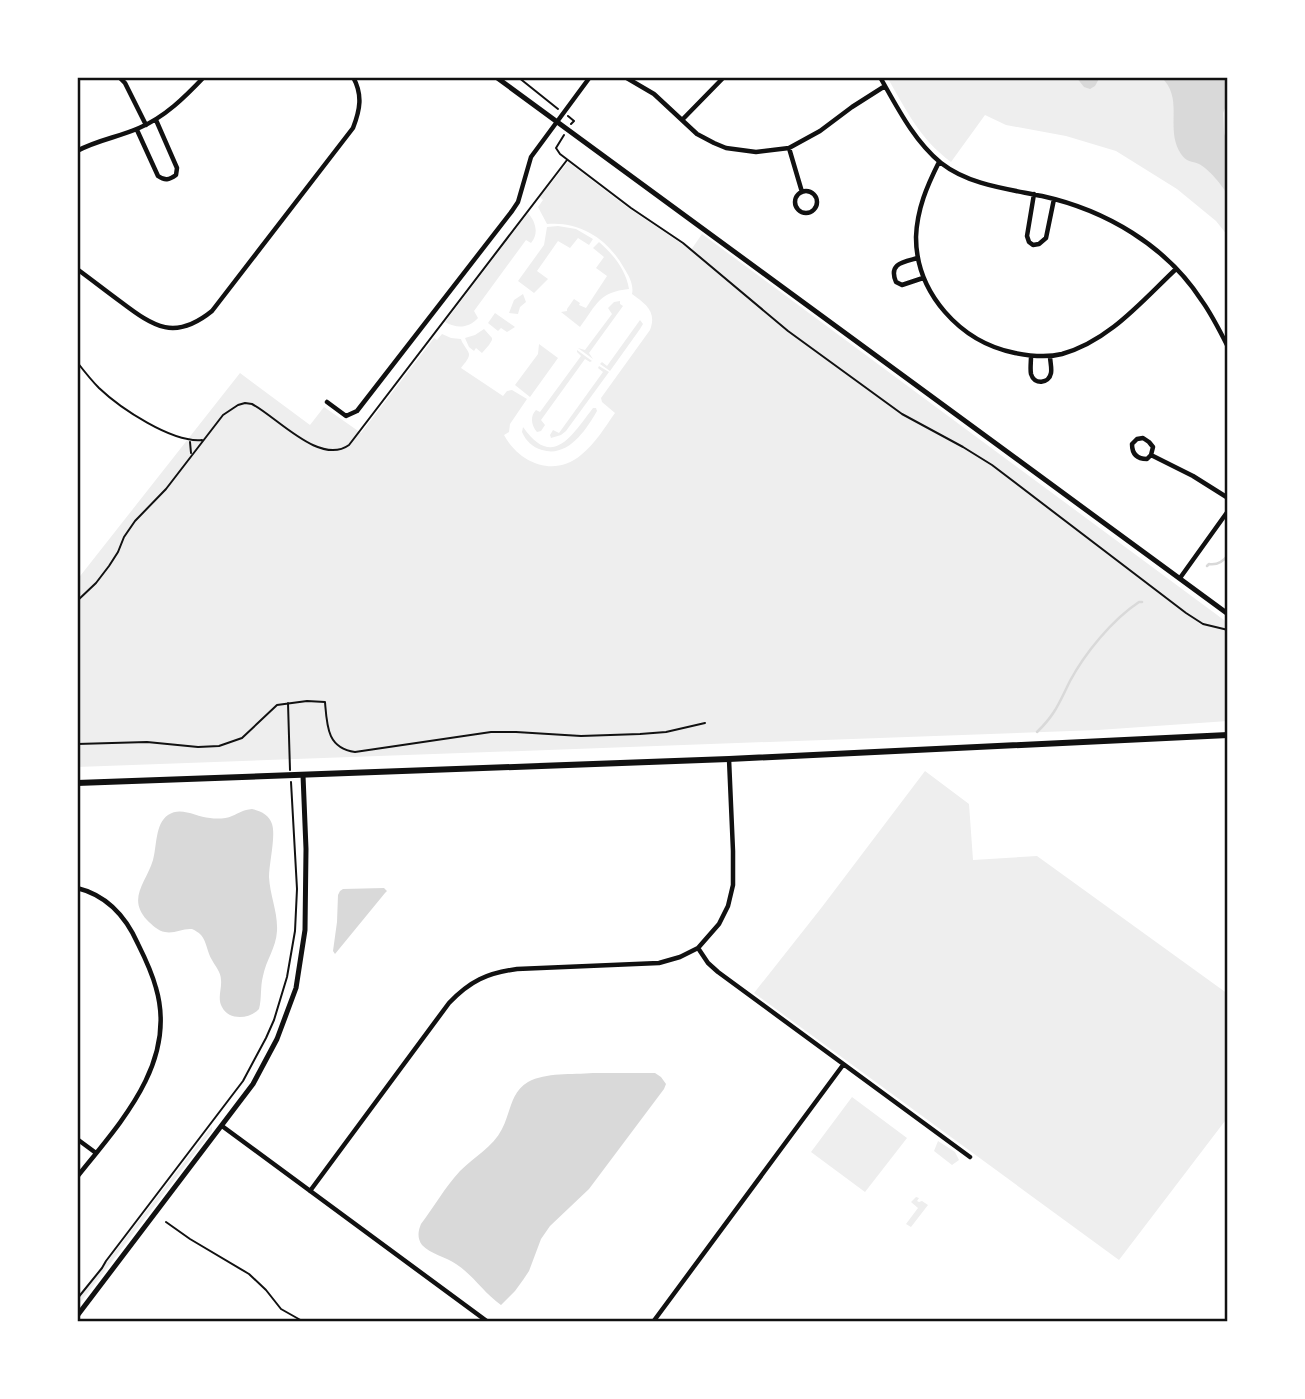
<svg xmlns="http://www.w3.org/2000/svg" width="1305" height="1399" font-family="Quicksand,sans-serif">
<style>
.green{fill:#eee}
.water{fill:#d9d9d9}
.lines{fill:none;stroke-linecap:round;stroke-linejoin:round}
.stream{stroke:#d9d9d9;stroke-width:2.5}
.path{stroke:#111;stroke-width:2}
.minor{stroke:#111;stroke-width:4.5}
.tertiary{stroke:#111;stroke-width:5}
.secondary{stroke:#111;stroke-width:6}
.neatline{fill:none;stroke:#111;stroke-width:2.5}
</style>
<rect width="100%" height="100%" fill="#fff"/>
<path class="green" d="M887,77H1228V236L1216,221L1177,189L1116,151L1066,136L1006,125L985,115L951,162C919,138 907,111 887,77Z
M568,162L627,207L691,250L702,234L1228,623V721L1098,730L77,767V580L240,373L310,425L324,407L361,433L434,338L437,340L442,334L451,338L461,339C462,344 470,352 469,355C469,359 463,365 461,368L503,396L507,391L512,390L527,399L510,424L509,432L504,435C519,463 554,478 581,455C595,444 605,427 615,413L602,402L601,398L650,330C657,312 646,304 632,294C634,285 629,276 624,268C608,239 580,221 547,224L538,207L543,200L540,197Z
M528,213C536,222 539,234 531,243L526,240L474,311L478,318C469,328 457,329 445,322Z
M558,226L576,229L593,239L589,245L578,238L570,248L558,241L537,271L548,279L534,293L518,281L544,245L547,227Z
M599,242C613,254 626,270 629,289C599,292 597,304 580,327L561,312L567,311V309L574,299L580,303L579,305L586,308L607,276L596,268L604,257L593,248Z
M523,294L526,302L520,307L518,314L509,313L514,300Z
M620,301V304L623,306L589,353L593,359L578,348L585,350L612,314L608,308L614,302Z
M495,313L515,327L507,332L501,328L498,331L488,323Z
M640,320L643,324L640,329L610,371L600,364L602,362L607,366Z
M484,329L492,338V340L489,345L482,353L476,348L474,351L469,347L465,338L475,335Z
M539,344L558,358L530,397L515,385L538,354Z
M577,350L592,361L590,362L585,359L541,420L545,425L541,431L537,432C531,425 530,416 536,410L540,412L581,356L577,352Z
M599,366L609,372L566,431L561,435L551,438L550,435L553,430L559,433L603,372L598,368Z
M593,408H596L597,411C586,430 568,458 542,450C532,447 526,441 522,432L523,427C553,470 572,435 593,408Z
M925,771L969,804L973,860L1037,856L1228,994V1117L1119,1260L754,993L822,907Z
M852,1097L907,1138L865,1192L811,1152Z
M212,1126V1131L77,1307V1301Z
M938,1141L955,1152L959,1160L952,1165L934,1151Z
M916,1197L919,1198L917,1201L919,1202L922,1201L928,1205L911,1227L906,1224L918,1208L911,1202Z"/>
<path class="water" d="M1076,77H1100L1095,86L1090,89L1084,87Z
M1161,77H1228V101L1223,113L1224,133L1228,145V196C1224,187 1208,168 1199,164C1192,161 1186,162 1181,154C1164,128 1185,99 1161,77Z
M252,809C261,811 269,815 272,824C276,836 269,863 269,877C270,896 278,912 277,931C276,948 266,960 263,976C260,987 262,998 259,1009C250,1019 229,1021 222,1007C217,998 222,989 221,980C221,972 215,966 212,960C207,952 207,942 201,935C198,932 196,931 192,929C183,928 174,934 165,932C158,931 152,925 147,920C127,898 146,883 153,860C157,846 155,824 168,815C181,806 196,817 210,818C216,819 226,819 232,816C239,813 243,810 252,809Z
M384,888L387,891L385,893L335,954L333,951L337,922L338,895L340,891L343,889Z
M593,1073H655L661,1077L666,1084L664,1089L589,1189L550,1226L541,1239L529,1271L523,1280L515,1291L501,1305C484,1293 473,1275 456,1264C446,1257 430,1254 422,1245C417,1238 418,1231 421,1224C434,1207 445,1187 460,1171C474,1157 493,1147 502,1129C511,1112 510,1093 528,1082C546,1072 572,1075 593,1073Z"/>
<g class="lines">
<path class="stream" d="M1207,566L1209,564C1216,565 1223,562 1228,555
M1037,732C1055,715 1059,703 1070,681C1085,653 1112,620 1139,602H1142"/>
<path class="path" d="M518,77L558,109
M568,116L574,121L571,124
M564,135L556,148L560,154L631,208L683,243L788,331L902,414L963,447L992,465L1186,613L1203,624L1228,630
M77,362C84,371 91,380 99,388C120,408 172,443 202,440
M190,442L191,453
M77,601L96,583L109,566L118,552L124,537L135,521L166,489L223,415L238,405L245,403L252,404C277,417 320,466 349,445L567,160
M288,703L290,770
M77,744L147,742L198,747L219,746L242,738L277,705L307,701L325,702C327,726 327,748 355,752L491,732H516L581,736L640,734L666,732L705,723
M166,1222L190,1239L249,1274L266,1290L281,1309L304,1322
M77,1299L102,1268L106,1261L243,1081L266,1038L274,1020L287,977L295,931L297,889L291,782"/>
<path class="minor" d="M119,77L125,83L146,125
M625,77L654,94L697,134L714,143L726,148L756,152L789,148L820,131L852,107L885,86
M880,77C897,107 914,141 941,163C969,185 1008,189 1042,196C1105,210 1166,245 1202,301C1212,315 1220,331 1228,347
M682,120L724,77
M137,130L158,176C165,181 169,180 176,175L177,168L156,120
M789,148L802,192
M77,151C97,140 119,137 139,128C165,117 185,97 204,77
M939,162C927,186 917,209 916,237C916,293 960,342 1015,353C1030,356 1046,358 1062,354C1109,341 1142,301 1176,269
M795 202a11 11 0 1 1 22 0a11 11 0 1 1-22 0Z
M1034,194L1027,236L1029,242L1033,245L1039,244L1046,238L1054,199
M918,258C904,262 888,263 896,282L902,285L923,278
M77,269C92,280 106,291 121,302C154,327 175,341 212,311L353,128C360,110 363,95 353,77
M1031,357C1031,362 1030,369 1031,374C1034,385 1049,384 1051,373C1052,368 1050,361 1050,356
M327,402L346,416L357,411L512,211L518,202L531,157L590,77
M1143,438L1149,442L1153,447L1151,455L1147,459C1137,459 1132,454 1132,444L1137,439Z
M1151,455L1193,476L1228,498
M1180,578L1228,511
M77,888C106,895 126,917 138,944C145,958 152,973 156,988C178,1063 119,1124 77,1177
M698,948L708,963L718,972L970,1157
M222,1126L488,1322
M77,1139L96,1153
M310,1191L449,1003C470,981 487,973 517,969L659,963L680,957L698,948L719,924L728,906L733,885V851L729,759
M653,1322L843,1065"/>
<path class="tertiary" d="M496,77L1228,614
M77,1316L253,1084L277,1039L296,988L305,930L306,849L303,775"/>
<path class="secondary" d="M77,783L729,759L1228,735"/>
</g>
<rect width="1305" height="1399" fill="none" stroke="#ffffff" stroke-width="158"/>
<rect x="79" y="79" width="1147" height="1241" class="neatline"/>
</svg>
